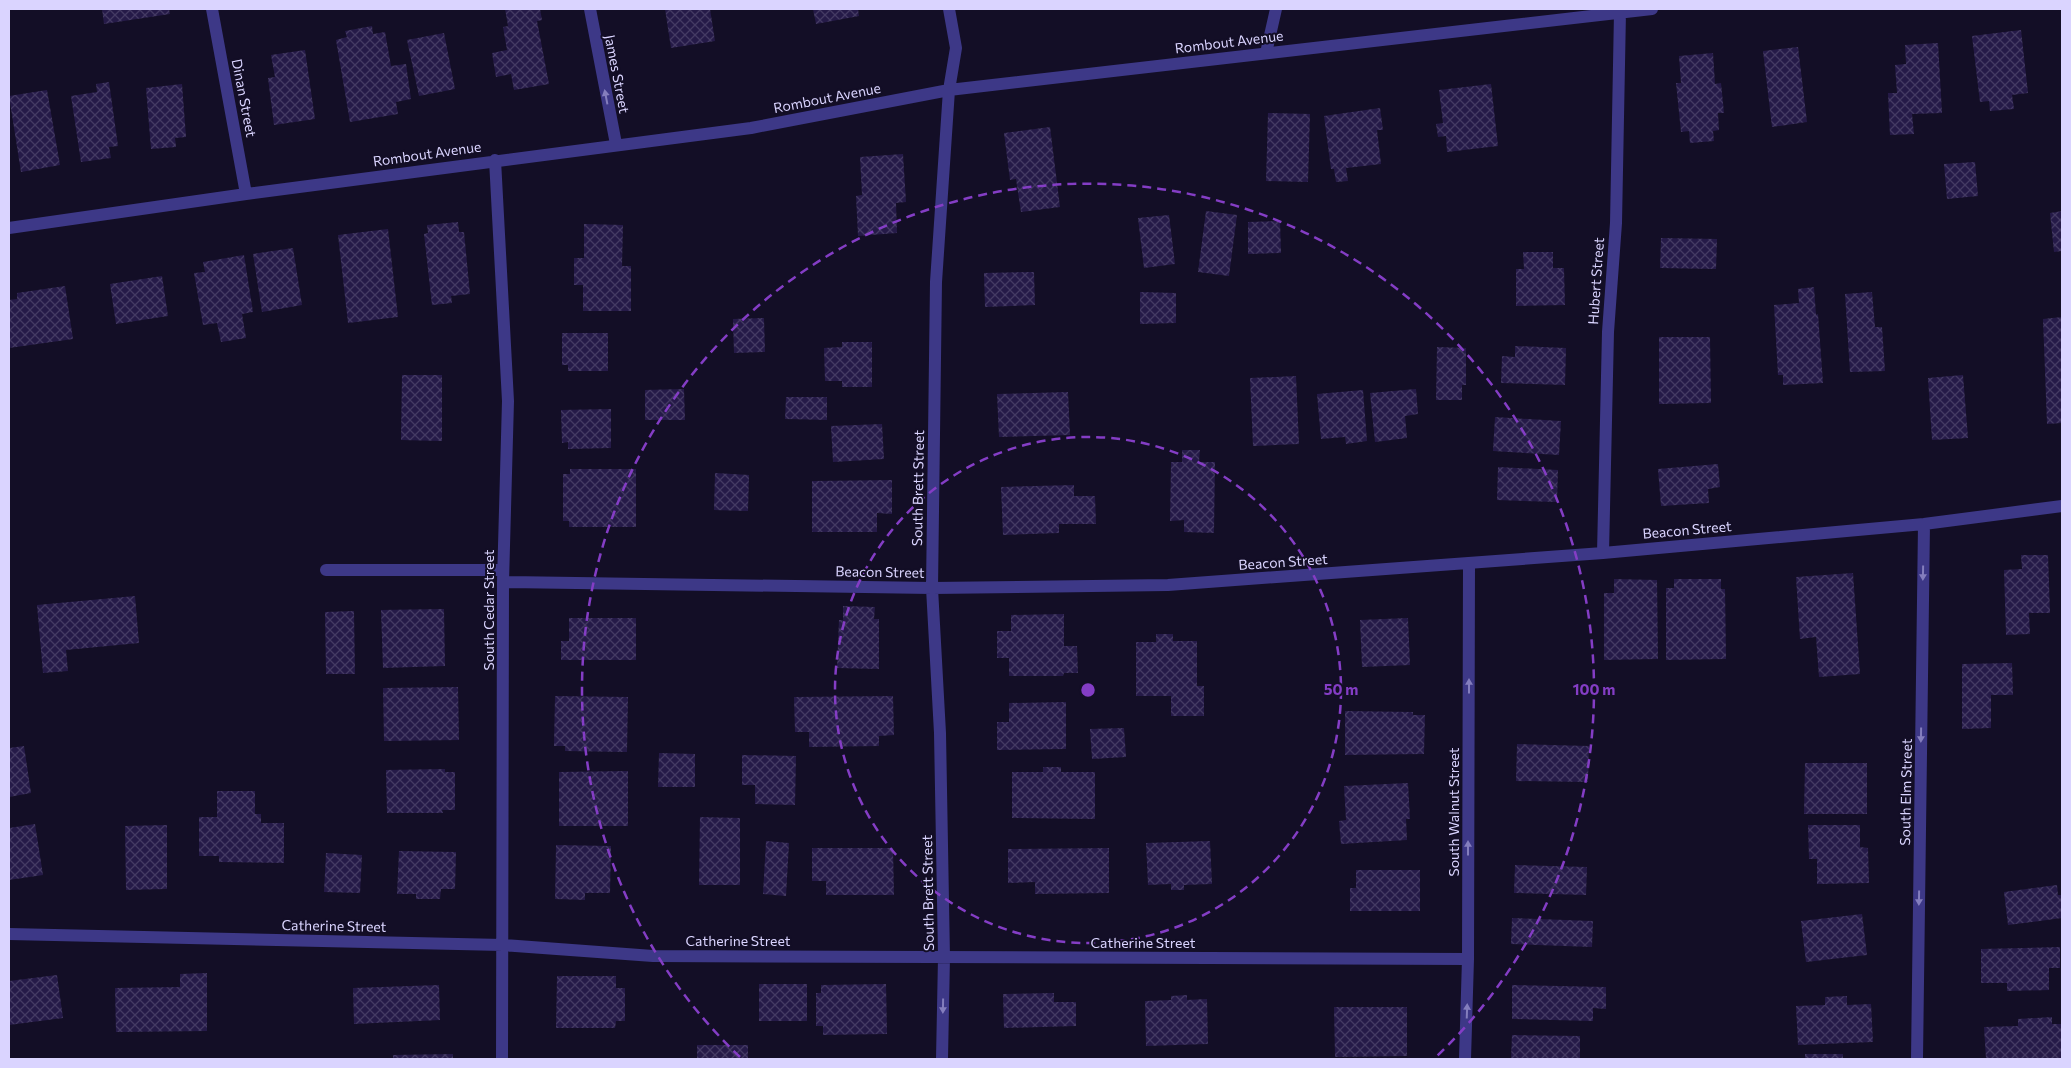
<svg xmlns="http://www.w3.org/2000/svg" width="2071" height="1068" font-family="Commissioner,sans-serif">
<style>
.building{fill:url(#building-cross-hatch)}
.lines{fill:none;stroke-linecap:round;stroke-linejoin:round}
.lane{stroke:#3d3887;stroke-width:12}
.street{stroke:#3d3887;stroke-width:12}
.oneway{fill:#847ebd}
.ring{fill:none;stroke:#843dc5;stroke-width:2.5;stroke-dasharray:9 6}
.labels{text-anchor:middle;stroke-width:4;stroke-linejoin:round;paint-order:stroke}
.street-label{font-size:14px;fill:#dad4ff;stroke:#130e26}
.centre{fill:#843dc5;stroke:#130e26;stroke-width:2.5}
.ring-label{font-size:15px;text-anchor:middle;font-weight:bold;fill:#843dc5;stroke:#130e26;stroke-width:4;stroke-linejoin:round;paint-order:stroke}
</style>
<defs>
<pattern id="building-cross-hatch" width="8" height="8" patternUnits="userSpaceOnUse" patternTransform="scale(1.25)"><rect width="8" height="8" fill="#251a48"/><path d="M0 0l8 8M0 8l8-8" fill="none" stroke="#443a63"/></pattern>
</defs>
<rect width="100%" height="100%" fill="#130e26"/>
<path class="building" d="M102,9H169L170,14L104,24Z
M505,9H540L542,20L537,21L549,84L514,90L511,74L496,77L492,53L507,50L503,27L508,26Z
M665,9H710L715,41L671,48Z
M813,9H858L859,16L816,24Z
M372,26L373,34L385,32L391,66L406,64L411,99L396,102L398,114L350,122L336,40L347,37L345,31Z
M2021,30L2028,93L2012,95L2014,109L1990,111L1989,101L1980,102L1972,36Z
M444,33L455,89L419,96L407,40Z
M1938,43L1942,113L1912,114L1914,134L1890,135L1888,93H1897L1895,65L1906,64L1905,45Z
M1798,47L1807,122L1772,127L1763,51Z
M305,50L315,119L274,125L268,78L275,77L271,55Z
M1713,53L1715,84L1721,83L1724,113H1718L1719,130L1713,131L1714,141L1690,143L1689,131L1681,132L1676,83H1681L1679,56Z
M109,82L118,146L109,147L111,158L81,162L71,96L97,92L96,84Z
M182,84L186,137L175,138L176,147L151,149L146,88Z
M1491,84L1498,146L1447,152L1446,136L1438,137L1436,124L1443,123L1439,90Z
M47,90L60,165L21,172L9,96Z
M1380,108L1383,130H1377L1381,164L1346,168L1348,181L1336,182L1334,169H1331L1324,116Z
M1268,113L1310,114L1308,182L1266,181Z
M1050,127L1060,207L1021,212L1016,179L1010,180L1004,133Z
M903,154L906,202L896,203L897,233L858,236L856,196L862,195L860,157Z
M1975,162L1978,196L1947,199L1944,164Z
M1206,211L1237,215L1229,276L1198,272Z
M2062,211V251L2054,252L2050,213Z
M1169,215L1175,264L1144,268L1138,218Z
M1280,221L1281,253L1248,254V222Z
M458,222L459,232H464L470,294L451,296L452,303L432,305L424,234L428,233L427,225Z
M584,224L623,225L622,266H631V311H583V285H574V258H584Z
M388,229L398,317L348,323L338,235Z
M1661,238L1717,239L1716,269L1660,268Z
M293,248L302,305L262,312L253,254Z
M1523,252H1553V268H1564L1565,305L1516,306V269H1524Z
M244,255L253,312L242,314L246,338L221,342L217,323L203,325L194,273L205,272L203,262Z
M1034,272L1035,305L985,307L984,273Z
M162,276L168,316L116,324L110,284Z
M65,286L73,339L9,348V300L17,299V293Z
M1814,287L1816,315L1818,314L1823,383L1783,385V375H1778L1774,305L1799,303L1798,289Z
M1140,292L1176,293V323L1140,324Z
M1872,292L1875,327H1882L1885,371L1850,372L1845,294Z
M2062,317V423L2047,424L2043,319Z
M764,318L765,352L734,353L733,319Z
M562,333H608V371H568V365H562Z
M1659,337H1710L1711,403L1659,404Z
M842,342H872V387H842V381H825L824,348L842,347Z
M1515,346L1566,348L1565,385L1501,383L1502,356L1515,357Z
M1437,347L1466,348V385H1462V400H1436Z
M402,375H442V441L401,440Z
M1963,375L1968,438L1932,440L1928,378Z
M1296,376L1299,444L1253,446L1250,378Z
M684,389L685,420H645V390Z
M1416,389L1418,414L1405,416L1407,438L1375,442L1370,393Z
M1363,390L1367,441L1346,444L1345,437L1321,439L1317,394Z
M1068,392L1070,435L999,437L997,394Z
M786,397H827V420L785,419Z
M611,409V448L568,449V442L562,443L561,410Z
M1495,417L1561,421L1559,455L1493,451Z
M882,424L884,459L833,462L831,426Z
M1182,450H1200L1199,462H1215L1214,533L1184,532V520L1170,521L1171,462H1182Z
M1718,464L1720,487L1708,489L1709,503L1661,506L1658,469Z
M1498,467L1558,470L1557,502L1497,500Z
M570,469H636V527H569V521H563V474H570Z
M715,473L749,475L748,511L714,510Z
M892,480V514L877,513V532H812V481Z
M1074,485V496H1095L1096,524H1059V533L1003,535L1001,487Z
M2021,555H2048L2050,613H2029L2030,634L2006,635L2004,570L2022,569Z
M1853,573L1860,674L1819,677L1816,637L1800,639L1796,577Z
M1614,579L1657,580L1658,659L1604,660V593H1614Z
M1674,579H1721V589H1725L1726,659L1666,660V588H1674Z
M135,596L139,643L66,650L68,671L43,673L37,605Z
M843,606L875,607L874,619H879V669L837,668L839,620H843Z
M444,609L445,666L383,668L381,610Z
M354,611L355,674H326L325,612Z
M1064,614V646H1077L1078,673H1064L1063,676H1009V658H997V631H1011V615Z
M569,618H636V660H561V641H569Z
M1408,618L1410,665L1362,667L1360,620Z
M1156,634H1173V641H1197V686H1204V716H1171V696H1136V642H1156Z
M2012,663L2013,695H1991V728L1962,729V664Z
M458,687L459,740L384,741L383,688Z
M555,696L628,697L627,752L565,751V746H554Z
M893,696L894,735L879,736V746L809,747V732H795L794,697Z
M1066,702V749L997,750V722H1009V703Z
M1345,711L1413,712V715H1425L1424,754L1345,755Z
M1124,728L1126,757L1092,759L1090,729Z
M1517,744L1589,746L1588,782L1516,781Z
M24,746L31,793L9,797V748Z
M659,753L695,754V787H658Z
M742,755L796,756L795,805L755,804V785H742Z
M1805,763H1867V814H1804Z
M1043,767H1061V772H1095V819L1012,818V772H1043Z
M445,769V772H455V810H442L443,813H387L386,770Z
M628,771V826H559V772Z
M1408,783L1410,819H1406L1407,840L1341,844L1339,821L1346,820L1344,786Z
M217,791H255V814H261V823H284V863L219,862V856H199V817H217Z
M700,817L740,818V885H699Z
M35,824L43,875L9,880V828Z
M167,825V889L126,890L125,826Z
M1808,825H1860V847L1868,848L1869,883L1817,884V859H1809Z
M766,841L789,843L786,896L763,894Z
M1210,841L1212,884L1184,885V890H1171V884L1148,885L1146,843Z
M556,845L611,846L610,893H585V900L555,899Z
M812,848H893L894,895H826V881H812Z
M1109,848V893L1035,894V882L1008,883V849Z
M399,851L456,852L455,889H441L440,899H416V894H397Z
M326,853L362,855L360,893L324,892Z
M1515,865L1587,867L1586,895L1514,893Z
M1356,870H1420V911H1350V888H1356Z
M2057,885L2058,895H2062V918L2008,925L2004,892Z
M1862,914L1867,955L1806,962L1801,921Z
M1512,918L1593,921L1592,947L1511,944Z
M2060,947V968H2049V990L2007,991V983H1981V949Z
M207,973V1031L116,1032L115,988L180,987V974Z
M57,975L63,1018L9,1025V981Z
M557,976H616V988H625V1021H616L615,1028H556Z
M759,984H807V1021H759Z
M886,984L887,1034L823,1035V1026H816V993H821V985Z
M439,985L440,1020L354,1024L353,988Z
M1512,985L1606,987V1009L1593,1008V1021L1512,1019Z
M1054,993V1002H1076V1026L1004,1028L1003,994Z
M1187,995V1000L1207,999L1208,1044L1146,1046L1145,1001L1171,1000V996Z
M1847,996V1005L1871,1004L1873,1042L1798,1045L1796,1006L1825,1005V997Z
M1334,1007H1407V1056L1335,1057Z
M2052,1017V1024H2061L2062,1059H1986L1984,1027L2018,1026V1019Z
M1512,1035L1580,1036V1059H1511Z
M697,1045H748V1059H697Z
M453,1054V1059H393V1055Z
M1805,1054H1843V1059H1805Z"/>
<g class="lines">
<path class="lane" d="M1266,53L1276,9
M326,570H503"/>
<path class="street" d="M212,9L246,194
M590,9L616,144
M495,160L508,401L503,582L502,1059
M9,228L246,194L751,128L949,90L1652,9
M1603,553L1608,332L1616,223L1620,12
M503,582L932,588L1168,585L1603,553L1924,524L2062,506
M9,934L503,945L653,956L1468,959
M942,1059L944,957L940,733L932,588L936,282L949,90L956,48L949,9
M1465,1059L1468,959L1469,564
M1917,1059L1924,524"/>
</g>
<defs><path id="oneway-solid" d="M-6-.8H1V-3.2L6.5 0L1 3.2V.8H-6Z" transform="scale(1.25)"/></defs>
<g class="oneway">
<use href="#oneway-solid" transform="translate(606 97) rotate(-101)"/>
<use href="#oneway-solid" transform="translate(1923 573) rotate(91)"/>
<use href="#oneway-solid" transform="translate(1469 686) rotate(-90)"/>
<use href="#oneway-solid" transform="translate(1921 735) rotate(91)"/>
<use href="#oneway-solid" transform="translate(1468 848) rotate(-90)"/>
<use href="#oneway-solid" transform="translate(1919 898) rotate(91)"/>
<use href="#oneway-solid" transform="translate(943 1006) rotate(91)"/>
<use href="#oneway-solid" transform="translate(1467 1011) rotate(-88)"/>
</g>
<g class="ring">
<circle cx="1088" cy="690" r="253"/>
<path d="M740 1057A506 506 0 1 1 1436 1057"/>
</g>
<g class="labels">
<g class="street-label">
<text transform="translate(1229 42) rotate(-7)" y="5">Rombout Avenue</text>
<text transform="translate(617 74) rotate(79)" y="5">James Street</text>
<text transform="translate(244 98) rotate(79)" y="5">Dinan Street</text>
<text transform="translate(827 98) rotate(-11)" y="5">Rombout Avenue</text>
<text transform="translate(427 154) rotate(-8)" y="5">Rombout Avenue</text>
<text transform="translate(1596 281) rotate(-86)" y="5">Hubert Street</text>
<text transform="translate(918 488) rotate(-89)" y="5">South Brett Street</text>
<text transform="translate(1687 530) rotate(-5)" y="5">Beacon Street</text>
<text transform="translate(1283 562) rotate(-4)" y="5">Beacon Street</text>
<text transform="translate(880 572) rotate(1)" y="5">Beacon Street</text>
<text transform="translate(489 610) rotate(-90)" y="5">South Cedar Street</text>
<text transform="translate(1906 792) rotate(-89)" y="5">South Elm Street</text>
<text transform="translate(1454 812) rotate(-90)" y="5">South Walnut Street</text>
<text transform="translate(928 893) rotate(-91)" y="5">South Brett Street</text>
<text transform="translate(334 926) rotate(1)" y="5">Catherine Street</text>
<text x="738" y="946">Catherine Street</text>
<text x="1143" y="948">Catherine Street</text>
</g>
</g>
<circle cx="1088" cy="690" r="8" class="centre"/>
<g class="ring-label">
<text x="1341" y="695">50 m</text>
<text x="1594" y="695">100 m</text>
</g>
<rect width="2071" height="1068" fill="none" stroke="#dad4ff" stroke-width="20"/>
</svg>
